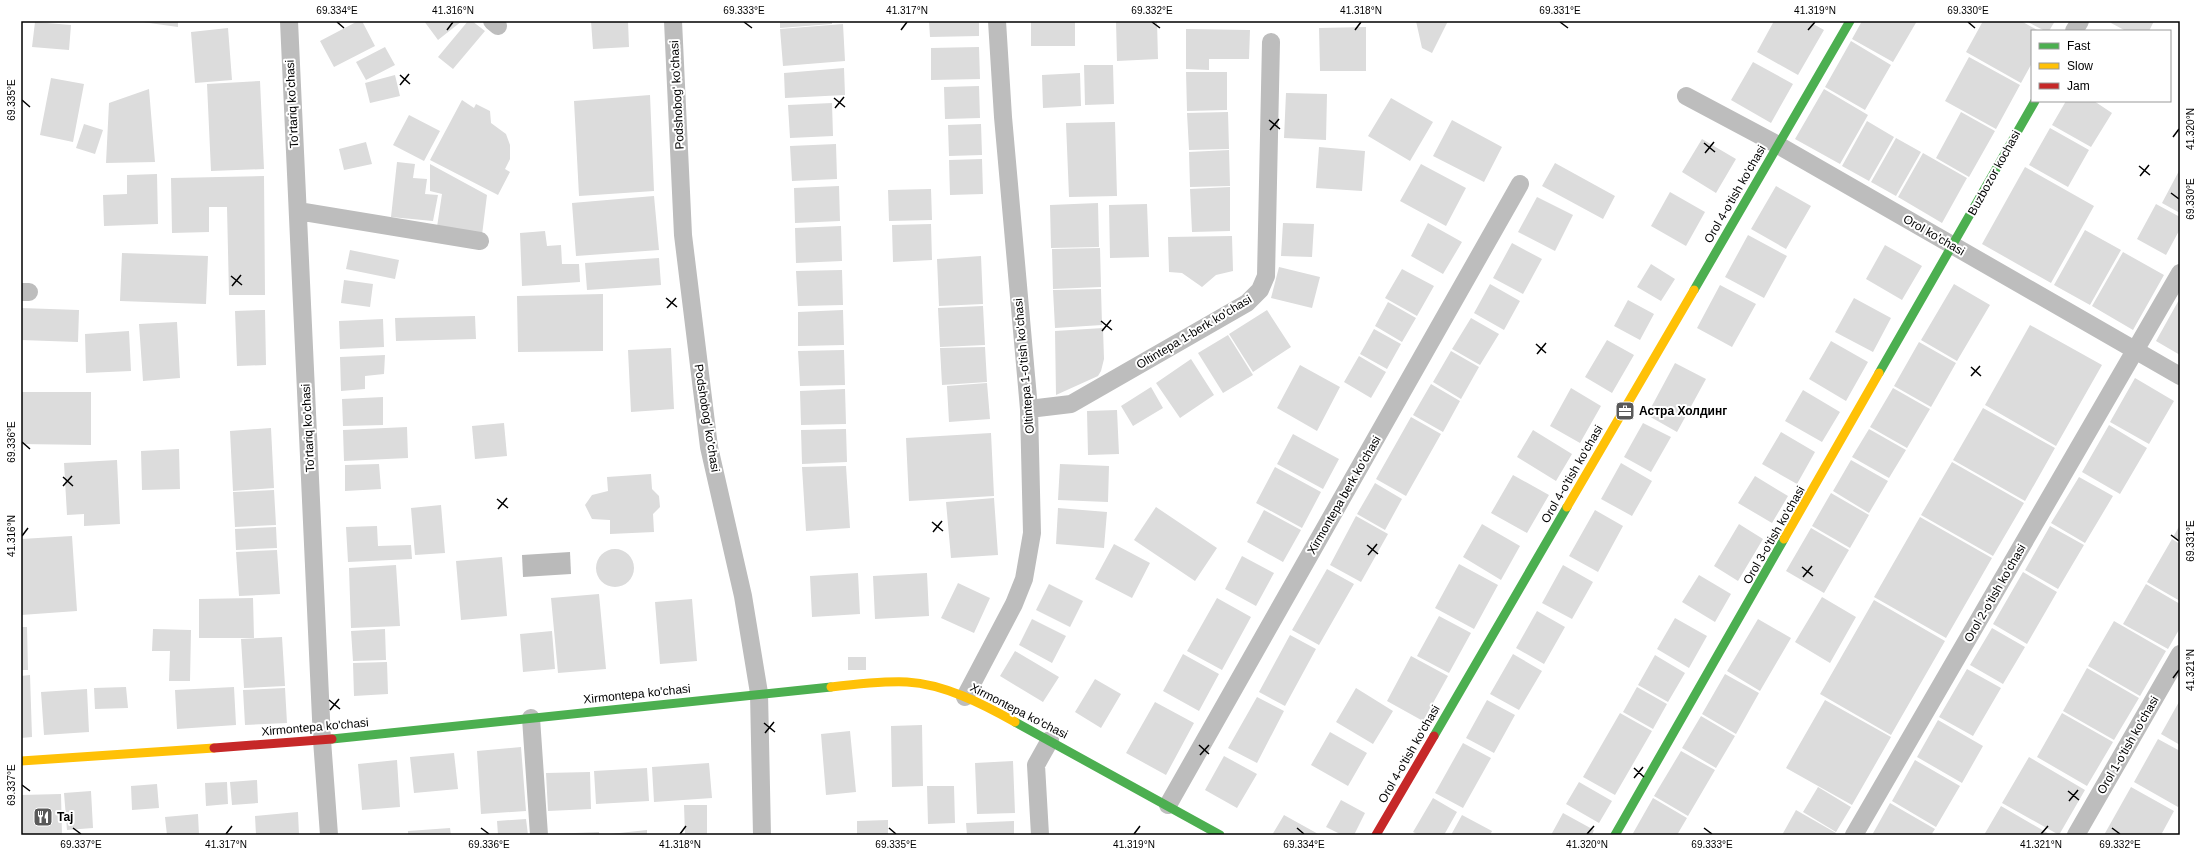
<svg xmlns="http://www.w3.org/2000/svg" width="2201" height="856" font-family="Arial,sans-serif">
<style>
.water{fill:#bababa}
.building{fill:#dcdcdc}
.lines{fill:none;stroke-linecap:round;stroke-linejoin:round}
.street{stroke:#bdbdbd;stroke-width:18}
.fast{stroke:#4caf50;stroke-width:9}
.slow{stroke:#ffc107;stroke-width:9}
.jam{stroke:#c62828;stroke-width:9}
.ticks{fill:none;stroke:#000;stroke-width:1.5}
.labels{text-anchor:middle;stroke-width:4;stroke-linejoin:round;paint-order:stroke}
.street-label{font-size:12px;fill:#000;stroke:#fff}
.poi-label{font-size:12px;font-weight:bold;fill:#000;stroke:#fff;text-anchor:start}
.neatline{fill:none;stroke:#000;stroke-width:1.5}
.ticks-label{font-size:10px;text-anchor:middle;fill:#000}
</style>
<rect width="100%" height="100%" fill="#fff"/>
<path class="water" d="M570,552L571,574L523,577L522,555Z"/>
<path class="building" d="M135,21H178V27Z
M358,21H362L375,46L334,67L320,41Z
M424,21H462L438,40Z
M468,21H472L485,31L453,69L438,57Z
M591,21H628L629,47L593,49Z
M780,21H832V24L780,28Z
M929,21H979V36L930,37Z
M1031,21H1075V46H1031Z
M1116,21H1157L1158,59L1117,61Z
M1416,21H1448L1432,53L1422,48Z
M1774,21H1808L1824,30L1798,75L1757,52Z
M1862,21H1917L1893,62L1852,39Z
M1983,21H2021L2039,31H2032V63L2021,83L1966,52Z
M2026,21H2055L2049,31H2045Z
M2112,21H2154L2149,31H2126L2111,23Z
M35,22L71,25L69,50L32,47Z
M843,24L845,61L783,66L780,29Z
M1366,27V71H1320L1319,28Z
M228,28L232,80L195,83L191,32Z
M1186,29L1250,30L1249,59H1209V70L1186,69Z
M1851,41L1891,65L1865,110L1825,87Z
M385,47L395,65L366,80L356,62Z
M979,47L980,79L931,80V48Z
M1969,57L2020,85L1996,129L1945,101Z
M1753,62L1793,84L1771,123L1731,100Z
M1084,65H1113L1114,104L1085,105Z
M844,68L845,95L785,98L784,73Z
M1186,72H1227V110L1187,111Z
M1080,73L1081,106L1043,108L1042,75Z
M395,75L400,96L370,103L365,83Z
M51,78L84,84L73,142L40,135Z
M260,81L264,169L211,171L207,84Z
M979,86L980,118L945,119L944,87Z
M149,89L155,162L106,163L109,103Z
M1824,89L1868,115L1840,164L1795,139Z
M1286,93L1327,94L1326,140L1284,138Z
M650,95L654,191L579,196L574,101Z
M1391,98L1433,122L1410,161L1368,136Z
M462,100L474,108L476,104L490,111L491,123L506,134L510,145V159L505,169L510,172L498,195L430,160Z
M2066,101H2094L2112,113L2091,147L2052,125Z
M832,103L833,136L790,138L788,105Z
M1228,112L1229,149L1189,150L1187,113Z
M1961,112L1995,131L1969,177L1936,158Z
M409,115L440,131L424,161L393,145Z
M1452,120L1502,147L1484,182L1433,156Z
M1867,121L1894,137L1869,181L1842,166Z
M1115,122L1117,196L1069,197L1066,123Z
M84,124L103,130L95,154L76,148Z
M981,124L982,155L949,156L948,125Z
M2050,128L2089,150L2068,187L2029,165Z
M1896,138L1921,152L1896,196L1871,182Z
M1702,139L1736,159L1716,193L1682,172Z
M366,142L372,164L344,170L339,149Z
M836,144L837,179L792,181L790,146Z
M1319,147L1365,151L1362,191L1316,188Z
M1229,150L1230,186L1190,187L1189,152Z
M1923,153L1967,178L1942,223L1898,197Z
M982,159L983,194L950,195L949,160Z
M397,162L415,164L413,178L427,179L425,194L438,195L433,221L391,217Z
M1555,163L1615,196L1603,219L1542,186Z
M430,164L487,195L482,235L437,227L442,194L430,191Z
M1421,164L1466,188L1446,226L1400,201Z
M2025,167L2094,206L2051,283L1982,244Z
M2180,169V213L2162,203Z
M157,174L158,224L104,226L103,195L127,194V175Z
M264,176L265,295H229L227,207H209V232L172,233L171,178Z
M839,186L840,221L795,223L794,188Z
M1776,186L1811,206L1786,249L1751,229Z
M1230,187V231L1192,232L1190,189Z
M931,189L932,220L889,221L888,190Z
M1670,192L1705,212L1686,246L1651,226Z
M654,196L659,250L576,256L572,203Z
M1537,197L1573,215L1555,251L1518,232Z
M1098,203L1099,247L1051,248L1050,205Z
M1147,204L1149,257L1110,258L1109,205Z
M2156,204L2180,217V229L2166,255L2137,239Z
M1283,223L1314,224L1312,257L1281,256Z
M1428,223L1462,242L1443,274L1411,256Z
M931,224L932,260L893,262L892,225Z
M841,226L842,261L796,263L795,228Z
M2085,230L2121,250L2090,305L2054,285Z
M545,231L547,246L561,245L562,264H579L580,282L522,286L520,233Z
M1748,235L1787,256L1764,298L1725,277Z
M1232,236L1233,271L1216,275L1202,287L1182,273L1169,272L1168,237Z
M1512,243L1542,259L1523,294L1493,278Z
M1885,245L1922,266L1902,300L1866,279Z
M1100,248L1101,287L1053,289L1052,249Z
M350,250L399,260L395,279L346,269Z
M2123,252L2164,275L2133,330L2092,306Z
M122,253L208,256L206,304L120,301Z
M981,256L983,304L939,306L937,259Z
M659,258L661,285L587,290L585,263Z
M1651,264L1675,279L1661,301L1637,287Z
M1279,267L1320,277L1312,308L1271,298Z
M1402,269L1434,286L1417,316L1385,298Z
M842,270L843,305L798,306L796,271Z
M344,280L373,284L370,307L341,303Z
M1490,284L1520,301L1504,330L1474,313Z
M1954,284L1990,305L1957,361L1921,340Z
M1720,285L1756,304L1732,347L1697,328Z
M1101,289L1102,325L1055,328L1053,290Z
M603,294V351L518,352L517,296Z
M1854,298L1891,318L1873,352L1835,332Z
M2180,298V355L2156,341Z
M1628,300L1654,314L1640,340L1614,326Z
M1388,302L1416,318L1402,342L1375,326Z
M983,306L985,345L940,347L938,308Z
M21,308L79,310L78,342L21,340Z
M265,310L266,365L237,366L235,311Z
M843,310L844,345L798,346V312Z
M1267,310L1291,347L1253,372L1229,334Z
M475,316L476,339L396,341L395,318Z
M1471,318L1499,334L1480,365L1452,349Z
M383,319L384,347L340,349L339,321Z
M177,322L180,378L143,381L139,324Z
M2030,325L2102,365L2056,446L1985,405Z
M1103,328L1104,359L1101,371L1098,376L1056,395L1055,331Z
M1374,329L1401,344L1387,369L1360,354Z
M129,331L131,371L86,373L85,334Z
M1228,335L1253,375L1223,393L1198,353Z
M1607,340L1634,355L1612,393L1585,377Z
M1831,341L1868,362L1846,401L1809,379Z
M1919,342L1956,363L1931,407L1894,386Z
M985,347L987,382L942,385L940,348Z
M671,348L674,409L631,412L628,350Z
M844,350L845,385L800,386L798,351Z
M1451,351L1479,367L1461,399L1433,382Z
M385,355L384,374L365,376V389L341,391L340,357Z
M1359,356L1386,372L1371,398L1344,382Z
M1191,359L1214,395L1180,418L1156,383Z
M1675,363L1706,379L1677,432L1647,415Z
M1300,365L1340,387L1317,431L1277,408Z
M2135,378L2174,401L2149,444L2110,422Z
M987,383L990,419L949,422L947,386Z
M1431,384L1460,401L1443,432L1413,415Z
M1151,387L1163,408L1133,426L1121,406Z
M1571,388L1601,406L1580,443L1550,426Z
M1893,388L1930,409L1907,448L1870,427Z
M845,389L846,424L801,425L800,391Z
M1803,390L1840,412L1822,442L1785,421Z
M21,392H91V445L21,444Z
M383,397V425L343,426L342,399Z
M1983,408L2055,448L2025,501L1953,460Z
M1117,410L1119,454L1088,455L1087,411Z
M1411,417L1441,434L1406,496L1376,479Z
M504,423L507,456L475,459L472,426Z
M1643,423L1671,437L1651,472L1624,457Z
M2109,425L2147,448L2120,494L2082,472Z
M407,427L408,458L344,461L343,430Z
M271,428L274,488L233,491L230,431Z
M846,429L847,462L802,464L801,430Z
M1869,429L1906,450L1889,478L1852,457Z
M1533,430L1572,454L1556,481L1517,457Z
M1781,432L1815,452L1797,484L1762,464Z
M991,433L994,496L909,501L906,438Z
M1293,434L1339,459L1323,489L1277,464Z
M179,449L180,489L142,490L141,451Z
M117,460L120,524L84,526V514L67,515L64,463Z
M1851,460L1888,481L1869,513L1833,491Z
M1952,462L2024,503L1993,556L1921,515Z
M1621,463L1652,481L1632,516L1601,499Z
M379,464L381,489L345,491V465Z
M1060,464L1109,466L1108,502L1058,500Z
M846,466L850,528L806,531L802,467Z
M1275,467L1321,492L1302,528L1256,503Z
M651,474L652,489L659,496L660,507L653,514L654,532L610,534V520L592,519L585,505L592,495L608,491L607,477Z
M1513,475L1549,495L1527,533L1491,513Z
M1755,476L1788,496L1772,523L1738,503Z
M2079,477L2113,496L2085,543L2051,523Z
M1375,483L1402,499L1385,530L1357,514Z
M274,490L276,525L235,527L233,492Z
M1831,493L1869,515L1850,548L1812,526Z
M994,498L998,555L951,558L946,502Z
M441,505L445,553L415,555L411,508Z
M1156,507L1217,548L1195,581L1134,540Z
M1058,508L1107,512L1104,548L1056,544Z
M1264,510L1301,530L1283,562L1247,542Z
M1595,510L1623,526L1598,572L1569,556Z
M1356,516L1388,534L1361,582L1330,565Z
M1920,517L1992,558L1946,638L1874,597Z
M1482,524L1520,546L1501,580L1463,557Z
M1739,524L1763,539L1738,581L1714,566Z
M2180,525V541L2173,537Z
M377,526L378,546L411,545L412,559L348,562L346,527Z
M2050,526L2084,545L2058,589L2025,570Z
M276,527L277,548L236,550L235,529Z
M1811,528L1849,550L1824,593L1786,571Z
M72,536L77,611L21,615V539Z
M2172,539L2180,544V601L2147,582Z
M1114,544L1150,563L1132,598L1095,579Z
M596 568a19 19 0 1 1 38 0a19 19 0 1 1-38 0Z
M277,550L280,594L239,596L236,552Z
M1242,556L1274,573L1256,606L1225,589Z
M502,557L507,616L461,620L456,561Z
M1459,564L1498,585L1474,629L1435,608Z
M396,565L400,626L351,628L349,568Z
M1563,565L1593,582L1572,619L1542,603Z
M1327,569L1354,584L1319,645L1292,630Z
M2023,572L2057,592L2027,644L1993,624Z
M858,573L860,614L812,617L810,576Z
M927,573L929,616L875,619L873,576Z
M1699,575L1731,594L1715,622L1682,602Z
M958,583L990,598L974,633L941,618Z
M1049,584L1083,601L1070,627L1036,610Z
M2146,584L2180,604V628L2168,649L2123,624Z
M599,594L606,669L558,673L551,598Z
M1822,597L1856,617L1830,663L1795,642Z
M253,598L254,638H199V599Z
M1217,598L1251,617L1222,670L1187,651Z
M692,599L697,661L660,664L655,602Z
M1874,600L1945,641L1891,735L1820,694Z
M1537,611L1565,627L1544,664L1516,648Z
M1439,616L1471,633L1449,673L1417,656Z
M1675,618L1707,636L1689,668L1657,649Z
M1032,619L1066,636L1052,663L1019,645Z
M1758,619L1791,638L1760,691L1727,671Z
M2114,621L2166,651L2140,696L2088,666Z
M21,627H27L28,670H21Z
M1992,628L2025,647L2003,684L1970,665Z
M153,629L191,630L190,681H169L170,651H152Z
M385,629L386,660L353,661L351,631Z
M552,631L555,669L523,672L520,634Z
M1290,635L1316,649L1285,706L1259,692Z
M282,637L285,686L244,688L241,639Z
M1015,651L1059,677L1043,702L1000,676Z
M1183,654L1219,674L1199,711L1163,691Z
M1513,654L1542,671L1519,710L1490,694Z
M1655,655L1685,673L1668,702L1638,685Z
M1411,656L1448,676L1423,721L1387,701Z
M848,657H866V670H848Z
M387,662L388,694L354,696L353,663Z
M2087,668L2139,698L2114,740L2063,711Z
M1967,669L2001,688L1973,736L1939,717Z
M1725,674L1759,693L1736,734L1702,714Z
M30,675L32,737L21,738V676Z
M1095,679L1121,694L1101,728L1075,712Z
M126,687L128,708L95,709L94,688Z
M234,687L236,725L177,729L175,690Z
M1637,687L1667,704L1653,729L1623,712Z
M285,688L287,723L245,725L243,690Z
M1356,688L1393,711L1373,744L1336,722Z
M87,689L89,732L44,735L41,692Z
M1257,697L1284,711L1257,763L1228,748Z
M1487,700L1515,715L1494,753L1466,738Z
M1825,700L1891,737L1852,805L1786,768Z
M2180,700V745L2161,734Z
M1155,702L1194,723L1166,775L1126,753Z
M1620,713L1652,731L1615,795L1583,777Z
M2062,713L2113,742L2087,786L2037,757Z
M1701,716L1735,736L1716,768L1682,748Z
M1938,720L1983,746L1962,783L1917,757Z
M922,725L923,786L892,787L891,726Z
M850,731L856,792L826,795L821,734Z
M1330,732L1367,753L1348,786L1311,765Z
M2158,739L2180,751V804L2178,807L2134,782Z
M1463,743L1491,758L1463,808L1435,793Z
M521,747L526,811L481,814L477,751Z
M1681,751L1715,770L1688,816L1654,796Z
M454,753L458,789L414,793L410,757Z
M1224,756L1257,774L1237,808L1205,790Z
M2029,757L2085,790L2059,835L2002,803Z
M397,760L400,807L362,810L358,764Z
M1915,760L1960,786L1936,827L1892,801Z
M1013,761L1015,813L977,814L975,763Z
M709,763L712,798L654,802L652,767Z
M647,768L649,801L596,804L594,771Z
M590,772L591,809L548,811L546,773Z
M257,780L258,803L232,805L230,782Z
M227,782L228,804L206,806L205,783Z
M1579,782L1612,801L1599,823L1566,804Z
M157,784L159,808L132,810L131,786Z
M927,786H954L955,823L928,824Z
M1818,787L1851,807L1836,832L1803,812Z
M2131,787L2174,811L2161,835H2104Z
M91,791L93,828L67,830L64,793Z
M61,794L62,835H21V795Z
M1433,798L1457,812L1444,835H1419L1413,832Z
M1653,798L1687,818L1677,835H1632Z
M1341,800L1365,813L1354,835H1342L1326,827Z
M1890,803L1935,829L1931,835H1872Z
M684,805H707V835H685Z
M2001,806L2051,835H1984Z
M1796,810L1836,833L1835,835H1782Z
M298,812L299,835H256L255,816Z
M1563,813L1594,830L1592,835H1551Z
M198,814L199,835H167L165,817Z
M1284,815L1320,835H1272Z
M1462,815L1492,831L1490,835H1451Z
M526,819L528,835H498L497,821Z
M888,820V835H857V821Z
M1014,821V835H967L966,823Z
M450,828L451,835H408V831Z
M647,830V835H611L610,834Z
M599,832V835H552L551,834Z"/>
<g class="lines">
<path class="street" d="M289,21L322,740L329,835
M492,21L498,26
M673,21L683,235L709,447L743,596L759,693L762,835
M2074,31L2080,21
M1686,96L1778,145L2180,376
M298,211L480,241
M21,292H29
M1029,409L1071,404L1247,303L1260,290L1266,276L1271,42
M965,697L1014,604L1024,579L1032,533L1029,409L1003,117L997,21
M531,718L539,835
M1168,805L1520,184
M1040,835L1036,765L1050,740
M1854,835L2180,273
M2076,835L2180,654"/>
<path class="fast" d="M1694,290L1850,21
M1879,373L2035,101
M1015,722L1220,835
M1434,736L1567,507
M332,739L831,687
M1615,835L1784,539"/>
<path class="slow" d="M1567,507L1694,290
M1784,539L1879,373
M831,687C856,684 882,681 907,682C944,684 983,704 1015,722
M21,761L214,748"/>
<path class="jam" d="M214,748L332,739
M1376,835L1434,736"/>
</g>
<path class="ticks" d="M337,22L344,28M744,22L752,28M1152,22L1160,28M1560,22L1568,28M1968,22L1975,28M447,30L453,22M901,30L907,22M1355,30L1361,22M1808,30L1815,22M400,75L410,84M400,85L409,74M834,98L845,107M22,100L30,107M835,108L844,97M1269,120L1280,129M1270,130L1279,119M2173,137L2179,129M1704,143L1715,152M1705,153L1714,142M2139,166L2150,175M2140,176L2149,165M2171,193L2179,199M231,276L242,285M232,286L241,275M666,298L677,307M667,308L676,298M1101,321L1112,330M1102,331L1111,320M1536,344L1546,353M1537,354L1546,343M1971,367L1981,376M1971,376L1980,366M22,442L30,449M63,477L73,486M63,486L72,476M497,499L508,508M498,509L507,498M932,522L943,531M933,532L942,521M2171,535L2179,541M22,536L28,528M1367,545L1378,554M1368,555L1377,544M1802,567L1813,576M1803,577L1812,566M2173,678L2179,670M329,700L340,709M330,710L339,699M764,723L775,732M765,733L774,722M1199,745L1209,754M1200,755L1209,745M1634,768L1644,777M1634,778L1643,767M22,785L30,791M2068,791L2079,800M2069,801L2078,790M73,828L81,834M481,828L489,834M889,828L896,834M1297,828L1304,834M1704,828L1712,834M2112,828L2120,834M226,834L232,826M680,834L686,826M1134,834L1140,826M1587,834L1594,826M2041,834L2048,826"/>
<defs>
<g id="office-square" transform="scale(1)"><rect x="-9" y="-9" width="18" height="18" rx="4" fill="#595959" stroke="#fff"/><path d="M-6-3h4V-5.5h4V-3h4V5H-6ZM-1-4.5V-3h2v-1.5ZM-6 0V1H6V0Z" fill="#fff"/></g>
<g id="restaurant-square" transform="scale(1)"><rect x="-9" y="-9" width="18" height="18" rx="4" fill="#595959" stroke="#fff"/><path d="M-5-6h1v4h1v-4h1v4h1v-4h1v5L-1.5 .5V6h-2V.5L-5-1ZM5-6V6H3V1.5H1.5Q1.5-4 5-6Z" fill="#fff"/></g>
</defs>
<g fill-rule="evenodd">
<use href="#office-square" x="1625" y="411"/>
<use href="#restaurant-square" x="43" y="817"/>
</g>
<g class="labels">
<g class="street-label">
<text transform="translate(677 95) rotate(-93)" y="4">Podshobog' ko'chasi</text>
<text transform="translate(292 104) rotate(-93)" y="4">To'rtariq ko'chasi</text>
<text transform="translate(1994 173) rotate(-61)" y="4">Buzbozor kochasi</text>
<text transform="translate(1735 194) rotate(-60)" y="4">Orol 4-o'tish ko'chasi</text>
<text transform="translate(1934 235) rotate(30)" y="4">Orol ko'chasi</text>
<text transform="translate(1194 332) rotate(-31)" y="4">Oltintepa 1-berk ko'chasi</text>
<text transform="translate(1024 366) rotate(-95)" y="4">Oltintepa 1-o'tish ko'chasi</text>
<text transform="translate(707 418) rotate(81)" y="4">Podshobog' ko'chasi</text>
<text transform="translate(308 428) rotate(-93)" y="4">To'rtariq ko'chasi</text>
<text transform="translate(1572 474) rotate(-60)" y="4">Orol 4-o'tish ko'chasi</text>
<text transform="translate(1344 495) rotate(-60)" y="4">Xirmontepa berk ko'chasi</text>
<text transform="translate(1774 535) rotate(-60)" y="4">Orol 3-o'tish ko'chasi</text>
<text transform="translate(1995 593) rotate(-60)" y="4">Orol 2-o'tish ko'chasi</text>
<text transform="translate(637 694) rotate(-6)" y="4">Xirmontepa ko'chasi</text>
<text transform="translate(1019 711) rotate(27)" y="4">Xirmontepa ko'chasi</text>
<text transform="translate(315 727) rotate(-5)" y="4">Xirmontepa ko'chasi</text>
<text transform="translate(2128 745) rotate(-60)" y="4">Orol 1-o'tish ko'chasi</text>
<text transform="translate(1409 754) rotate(-60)" y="4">Orol 4-o'tish ko'chasi</text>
</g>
<g class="poi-label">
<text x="1639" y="415">Астра Холдинг</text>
<text x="57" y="821">Taj</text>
</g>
</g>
<rect width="2201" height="856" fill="none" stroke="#ffffff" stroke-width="44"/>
<rect x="2031" y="30" width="140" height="72" fill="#ffffff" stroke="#999999"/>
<rect x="2039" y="43" width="20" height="6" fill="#4caf50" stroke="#999999"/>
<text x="2067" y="50" font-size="12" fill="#000000">Fast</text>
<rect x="2039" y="63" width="20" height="6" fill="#ffc107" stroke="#999999"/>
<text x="2067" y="70" font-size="12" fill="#000000">Slow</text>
<rect x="2039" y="83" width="20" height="6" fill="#c62828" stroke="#999999"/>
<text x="2067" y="90" font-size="12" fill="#000000">Jam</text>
<rect x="22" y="22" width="2157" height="812" class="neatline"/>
<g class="ticks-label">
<text x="337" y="14">69.334°E</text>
<text x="453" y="14">41.316°N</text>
<text x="744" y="14">69.333°E</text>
<text x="907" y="14">41.317°N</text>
<text x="1152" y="14">69.332°E</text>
<text x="1361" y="14">41.318°N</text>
<text x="1560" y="14">69.331°E</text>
<text x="1815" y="14">41.319°N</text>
<text x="1968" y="14">69.330°E</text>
<text transform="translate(11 100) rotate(-90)" y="4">69.335°E</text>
<text transform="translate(2190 129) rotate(-90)" y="4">41.320°N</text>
<text transform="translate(2190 199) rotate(-90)" y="4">69.330°E</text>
<text transform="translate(11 442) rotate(-90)" y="4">69.336°E</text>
<text transform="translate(11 536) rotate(-90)" y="4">41.316°N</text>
<text transform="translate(2190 541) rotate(-90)" y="4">69.331°E</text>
<text transform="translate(2190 670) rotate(-90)" y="4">41.321°N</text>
<text transform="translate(11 785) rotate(-90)" y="4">69.337°E</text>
<text x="81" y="848">69.337°E</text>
<text x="226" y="848">41.317°N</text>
<text x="489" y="848">69.336°E</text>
<text x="680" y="848">41.318°N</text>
<text x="896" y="848">69.335°E</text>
<text x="1134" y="848">41.319°N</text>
<text x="1304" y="848">69.334°E</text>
<text x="1587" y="848">41.320°N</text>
<text x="1712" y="848">69.333°E</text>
<text x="2041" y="848">41.321°N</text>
<text x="2120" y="848">69.332°E</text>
</g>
</svg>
